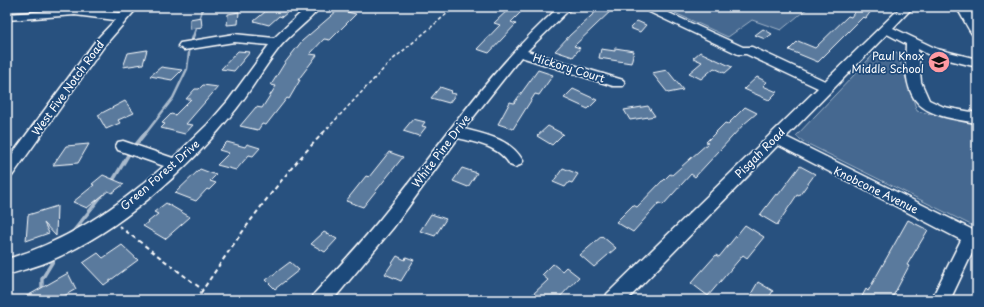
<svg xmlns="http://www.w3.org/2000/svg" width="984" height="307" font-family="'Playpen Sans',sans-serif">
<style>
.green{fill:#446890;stroke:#a2b4c8}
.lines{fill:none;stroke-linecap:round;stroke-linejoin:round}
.stream-far1{stroke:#aabbcd;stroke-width:2.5}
.stream{stroke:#aabbcd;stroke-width:3.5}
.building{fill:#5a7a9d;stroke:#fff}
.minor-casing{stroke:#fff;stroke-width:3}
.path-far1{stroke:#fff;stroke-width:1.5;stroke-dasharray:3.5 2.5;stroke-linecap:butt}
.path{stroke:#fff;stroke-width:2;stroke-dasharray:4.5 3.5;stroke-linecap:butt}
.minor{fill:#1f4a7a;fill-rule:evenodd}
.labels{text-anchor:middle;stroke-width:3.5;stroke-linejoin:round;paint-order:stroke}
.poi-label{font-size:11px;fill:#fff;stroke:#1f4a7a;text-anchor:end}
.street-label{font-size:11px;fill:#fff;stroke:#1f4a7a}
</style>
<rect width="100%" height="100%" fill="#28517f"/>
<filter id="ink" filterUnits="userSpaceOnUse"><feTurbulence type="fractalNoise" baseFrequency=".025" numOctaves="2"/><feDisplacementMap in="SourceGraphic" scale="8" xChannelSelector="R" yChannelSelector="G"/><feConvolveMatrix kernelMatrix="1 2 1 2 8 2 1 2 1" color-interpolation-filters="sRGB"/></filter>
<g filter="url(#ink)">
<path class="green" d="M685,7H809L781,30L752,20L728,37L675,13Z
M897,52L917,111L977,124V228L804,142L796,136L873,55H886Z"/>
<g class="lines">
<path class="stream-far1" d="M199,20L203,7
M146,133L173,98L187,69L190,45L197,26"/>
<path class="stream" d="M112,182L130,152L146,132
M72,233L103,194
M42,291V279L56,256"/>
</g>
<path class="building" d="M271,7H294L282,17L279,16L269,25L254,21Z
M511,7H526L511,22L516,24L489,53L477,49L500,25L494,23Z
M601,7H615L574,46L580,48L573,57L555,51L570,35Z
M858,7H874L866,18L863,17L818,62L789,50L798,41L815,48L848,16L851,17Z
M338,10L356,14L330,40L324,39L310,54L317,55L298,80H300L289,99L287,98L266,125L262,124L258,130L240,126L256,107L262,108L276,86L271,85L284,64L302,41Z
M239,12L238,24L227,25L228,14Z
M201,17L202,27L190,29V19Z
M637,21L646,25L640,32L630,28Z
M763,29L772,34L765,39L755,35Z
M615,48L634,51L631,63L599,58L601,49L615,51Z
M147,50L143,64L123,67L128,53Z
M238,51L250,52L234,71L221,69Z
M700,52L732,67L725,73L714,68L701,79L689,73L702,62L693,58Z
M161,67L182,70L172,80L150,76Z
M538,70L553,75L539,95L535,94L513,129L498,124L510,102L514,103Z
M667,70L683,90L668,93L652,73Z
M757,77L767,82L763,86L777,92L769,100L744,89Z
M203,85L218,87L186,124L193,125L185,134L161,128L165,124L162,123L171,114L175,115L191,99H186L195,89H199Z
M440,87L452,91L450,93L456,94L449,103L431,98Z
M573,89L597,100L588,109L564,98Z
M125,101L134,113L118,120L120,123L106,129L98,115Z
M648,106L655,116L630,120L624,110Z
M745,107L757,113L744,124L695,177L691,174L663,205L659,203L633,232L616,222L633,205L637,207L662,181H663L670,174L672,175L708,143L706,142L725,123L728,124Z
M413,119L425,122L422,126L426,127L419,136L403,131Z
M548,126L563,134L552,145L537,136Z
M227,142L245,147L247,144L260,148L253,156L249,155L236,170L217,165L229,153L219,150Z
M89,144L78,163L53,165L66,146Z
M389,152L403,157L363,207L346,201L366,176L369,177Z
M800,166L815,174L799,196L797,195L777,225L760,215L776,194L778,195Z
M462,168L477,173L468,187L453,181Z
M563,168L578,174L572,183L569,182L565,187L553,182Z
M200,169L216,175L210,181L216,183L209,190L207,189L196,201L175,193Z
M103,175L124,184L112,193L108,191L87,208L73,202L94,185L92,184Z
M166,203L190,217L165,239L143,226L158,214L154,212Z
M57,206L56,236L44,223L49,233L26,241L28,215Z
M431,214L446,219L435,236L420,231Z
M908,220L928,230L907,265L909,266L891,300H860L866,289L868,291Z
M745,225L764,237L747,258L743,255L708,296L691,283L716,255L719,257Z
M324,232L337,239L325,252L311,244Z
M602,236L616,248L594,267L580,255Z
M122,245L138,260L104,285L83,263L98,253L103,258Z
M397,256L405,260L406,257L414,260L401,281L385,274Z
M290,262L299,270L275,289L266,280Z
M553,264L562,271L566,267L579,277L557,300H538L532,295L548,280L542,275Z
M68,273L76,289L57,300H20Z
M758,282L773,291L767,300H761L751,294Z"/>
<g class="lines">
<g class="minor-casing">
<path id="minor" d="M126,7H138L105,45L12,176L7,178V161L97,39L115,20L75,15L7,20V14L75,9L120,13Z
M307,7H320C309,22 291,33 279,48C264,67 252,89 237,108C189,170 116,235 42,264C31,268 19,271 7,275V259C66,242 118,207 164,166L118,150L116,146L118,142L123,141L173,158L208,124L228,101L269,45L234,42L184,50L178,46L180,43L234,34L274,38Z
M559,7H572L527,51L623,80L625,83L623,86H613L521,57L464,129C487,135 511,139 523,161L520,165L515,167L510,165C499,146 477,143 458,138L393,228L333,300H312L314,294C340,265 366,238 390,207C445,138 493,66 559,7Z
M641,7H656L743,47H752L825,81L901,7H913L893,28L937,49L977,59V67L929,55L918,49L921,82L929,100L944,107L977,113V123C919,114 903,107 906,44L887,34L786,137L977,232V247H975L950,300H931L961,240L778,145L627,300H605L607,294L818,88L746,54H738L643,9Z
M956,7H968C976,18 977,24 977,38C970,36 962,14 956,7Z"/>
</g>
<path class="path-far1" d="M323,133L391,61L455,7"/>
<path class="path" d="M119,226L203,290
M196,300C235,241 275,183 324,132"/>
<use href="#minor" class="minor"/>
</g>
</g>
<defs>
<g id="school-disc" transform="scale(1.15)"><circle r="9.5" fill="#ff9aa2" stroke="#1f4a7a"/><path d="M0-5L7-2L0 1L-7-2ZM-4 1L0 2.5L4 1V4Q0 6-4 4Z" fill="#111"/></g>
</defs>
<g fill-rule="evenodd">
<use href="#school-disc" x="939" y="62"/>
</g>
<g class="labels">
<g class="poi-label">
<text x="924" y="60">Paul Knox<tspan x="924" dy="13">Middle School</tspan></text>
</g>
<g class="street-label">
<text transform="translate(569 68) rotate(17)" y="4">Hickory Court</text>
<text transform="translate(68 88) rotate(-54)" y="4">West Five Notch Road</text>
<text transform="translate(441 151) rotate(-53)" y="4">White Pine Drive</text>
<text transform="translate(760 153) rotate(-45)" y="4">Pisgah Road</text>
<text transform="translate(160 175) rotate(-41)" y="4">Green Forest Drive</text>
<text transform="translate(876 190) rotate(26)" y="4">Knobcone Avenue</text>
</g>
</g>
<rect width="984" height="307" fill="none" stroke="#1f4a7a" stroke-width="24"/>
<rect x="12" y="12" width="960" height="283" fill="none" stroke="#fff" stroke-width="1.5" filter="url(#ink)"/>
</svg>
